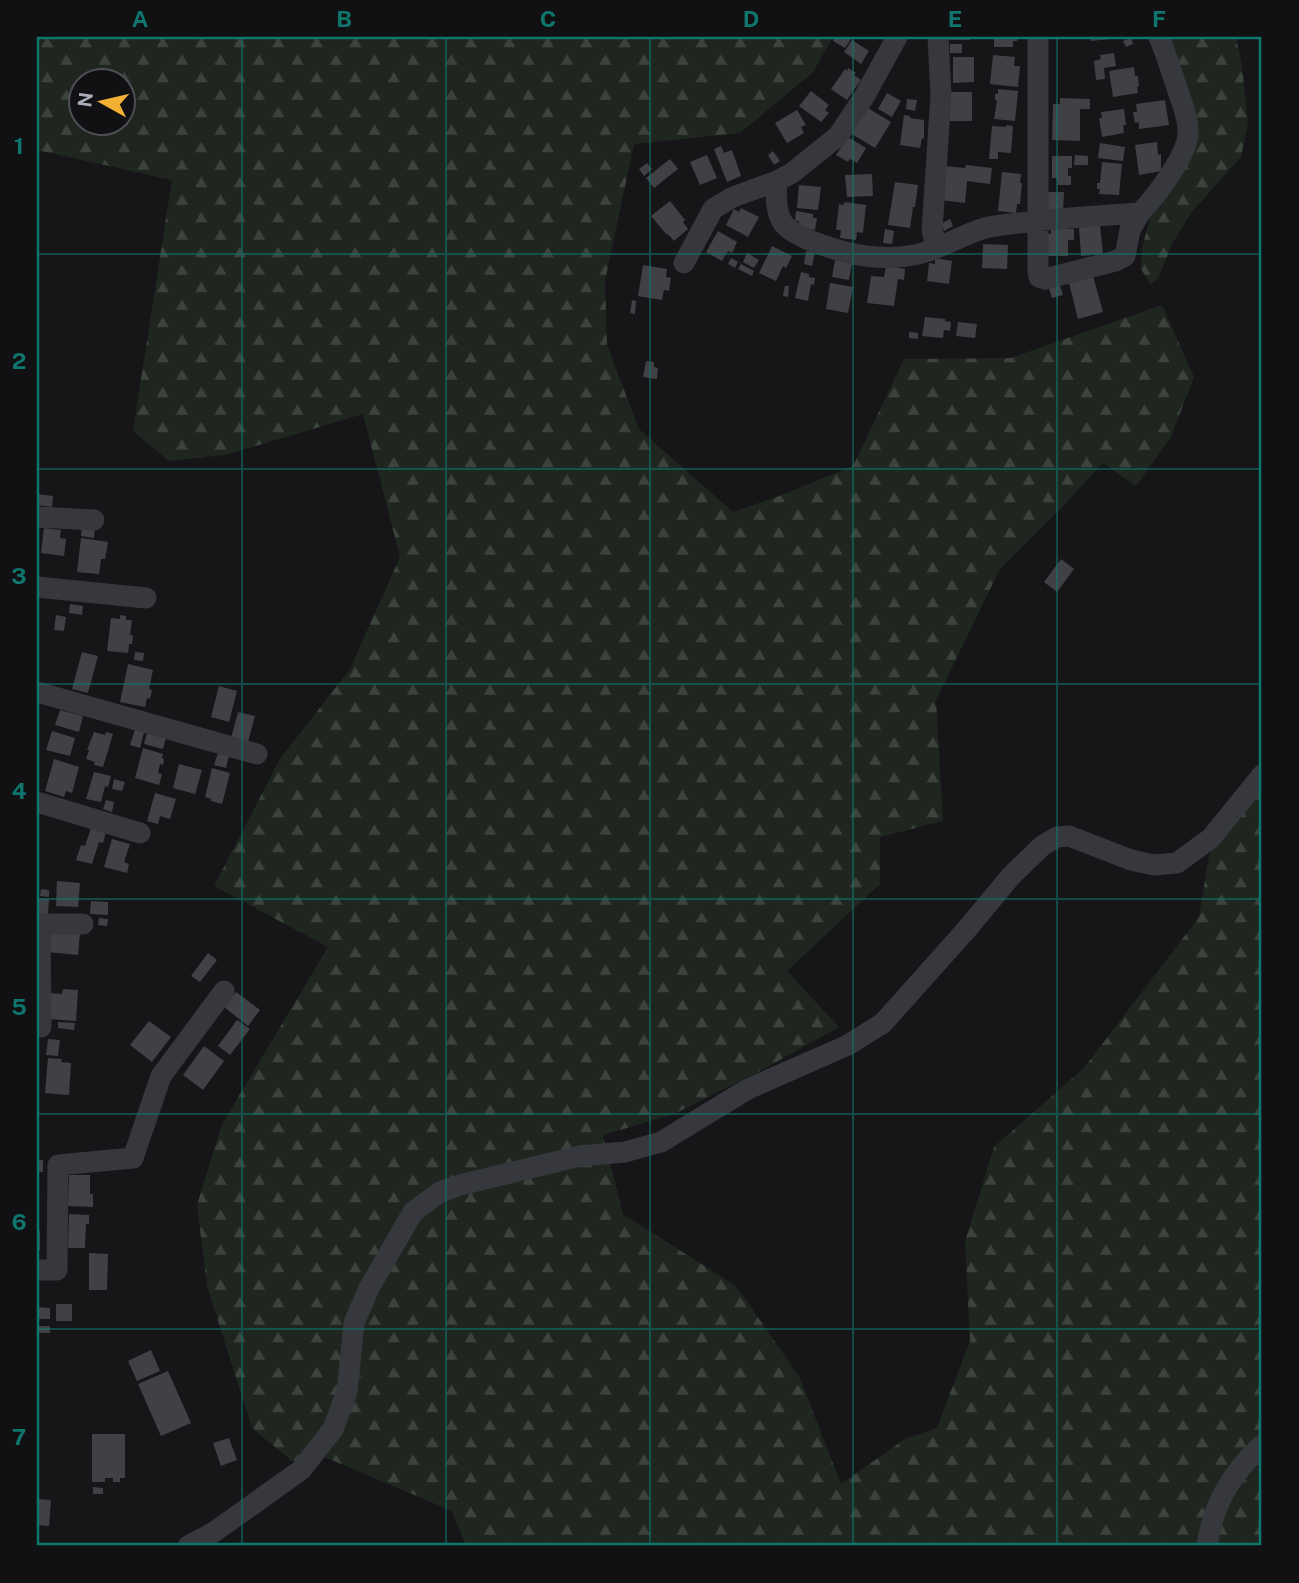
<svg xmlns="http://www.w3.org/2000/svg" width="1299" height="1583" font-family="'Public Sans',sans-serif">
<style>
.forest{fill:url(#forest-firs);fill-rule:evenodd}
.building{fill:#404145}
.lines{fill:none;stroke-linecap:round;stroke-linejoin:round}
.minor{stroke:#37383d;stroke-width:21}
.grid{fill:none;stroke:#0f766e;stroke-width:2;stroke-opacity:0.55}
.neatline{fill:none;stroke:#0f766e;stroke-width:2.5}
.grid-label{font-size:23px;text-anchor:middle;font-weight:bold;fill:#0f766e}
</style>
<defs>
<pattern id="forest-firs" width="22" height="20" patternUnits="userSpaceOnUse" patternTransform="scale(1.75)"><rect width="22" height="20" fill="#1e261f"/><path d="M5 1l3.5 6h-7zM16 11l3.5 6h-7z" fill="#3c433d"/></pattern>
</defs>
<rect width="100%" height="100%" fill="#161618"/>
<path class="forest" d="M37,37H833L813,72L740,133L634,144L605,281L607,345L639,429L733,512L782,495L853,466L904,359L1011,358L1162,305L1194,377L1171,437L1136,486L1103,463L1064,505L1000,569L936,700L943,821L880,837V884L787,971L839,1027L760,1071L674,1114L603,1135L623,1214L736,1286L799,1376L841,1484L905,1439L937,1428L970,1341L965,1241L994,1147L1084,1068L1199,917L1209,856L1262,759V1546H466L452,1511L327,1458L292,1461L252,1428L207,1286L197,1205L222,1124L328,947L214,886L280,759L350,669L400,557L363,414L225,455L169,461L133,431L172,180L37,150ZM80,80H122V122H80Z
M1167,37H1236L1242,66L1248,123L1241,157L1191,213L1172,244L1159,277L1151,285L1141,269L1142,248L1150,218L1182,173L1194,147Z"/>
<path class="building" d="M835,37H852L845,48L833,41Z
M948,37H970V40H948Z
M994,37H1017V41H1013V47H994Z
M1090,37H1110V39L1091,41Z
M1131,38L1133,44L1126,47L1123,41Z
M852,40L869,51L861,64L844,52Z
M950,44H962V53H950Z
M1114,53L1116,66L1104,68L1105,79L1096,80L1094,61L1101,59L1100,55Z
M993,55L1015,57L1014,66H1020L1018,87L990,84Z
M953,57H974V82L953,83Z
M1134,67L1135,76H1138L1139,86L1137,87L1138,93L1113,97L1109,71Z
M848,68L856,73L854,75L861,80L847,100L831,89L845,69L847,71Z
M998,89L1018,91L1015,121L994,119L997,100H995V94H998Z
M811,91L829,105L825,110L829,113L821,122L799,106Z
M950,92H972V121H950Z
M887,93L901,101L892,117L878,109Z
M1060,98L1090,99V109H1080V141L1052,140L1053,104H1060Z
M907,99L917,100L915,111L906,109Z
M1165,100L1169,125L1139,129V122L1135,123L1133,112H1137L1136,104Z
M866,107L891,122L875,148L852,134Z
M1124,109L1126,125H1123L1124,133L1102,137L1099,118H1102L1101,112Z
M797,110L806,125L801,127L804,133L787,143L775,123Z
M904,115L910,116V118L924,120V139L922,138L920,148L900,145Z
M1006,125L1013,126L1011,153L998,152V159H989L992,126L1006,127Z
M848,137L866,148L857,163L850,159L848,162L836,155Z
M1157,142L1158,155L1161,154V171L1139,175L1135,145Z
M1100,143L1125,147L1123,161L1098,158Z
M721,146L724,153L732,150L741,176L727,182L714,149Z
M773,151L780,161L774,165L768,155Z
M707,155L717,178L700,185L690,162Z
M1075,155L1088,156V165H1074Z
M1052,156H1072V168H1068V176H1071V185H1057V178H1052Z
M670,159L678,169L654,188L646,178Z
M1102,162L1122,164L1119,195L1099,194L1100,189H1097V183H1100Z
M647,163L652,169L644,176L639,169Z
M966,165L992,168L990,184L967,181L965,203L941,200L945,166L965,168Z
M1002,172L1021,174L1020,183H1022L1020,204H1017L1016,213L998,211Z
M872,174L873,196L847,197L845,175Z
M895,182L918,185L915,207H913L910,228L888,225Z
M799,185L821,187L818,210L797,208Z
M1047,192H1064L1063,211L1047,210Z
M670,201L685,220L683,222L688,229L674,241L668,234L667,235L651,216Z
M844,202L866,205L863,233L857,232L856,240L840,238L841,230H836L839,204L844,205Z
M741,208L759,217L748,237L726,225L734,209L739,212Z
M796,211L813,214V218H817L815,230L798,228L799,221H795Z
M950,219L953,226L944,231L941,224Z
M1100,225L1103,254L1081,256L1079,227Z
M1051,228L1074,229V240H1068V256H1047V234H1051Z
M885,229L894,231L892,244L883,243Z
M718,231L737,242L732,253L728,251L722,261L706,252Z
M983,244L1008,245L1007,269L982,268Z
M772,246L792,256L786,268L783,266L776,281L759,273Z
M806,251L815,252L812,266L804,264Z
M747,253L759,260L754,268L743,262Z
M731,258L738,262L735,268L728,264Z
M935,258L952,261L949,284L927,281L929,263L935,264Z
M835,260L852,263L849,280L832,277Z
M741,264L754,271L752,276L738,269Z
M643,265L667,269L666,277L671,278L669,291L664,290L662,300L638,296Z
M886,266L905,269L904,280L898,279L894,306L867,303L871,276L884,277Z
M801,272L809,274V277L815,278L814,285L811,284L808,301L795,298Z
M1093,276L1103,312L1078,319L1069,283Z
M830,283L853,287L848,313L826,309Z
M1060,285L1063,295L1052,298L1049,288Z
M785,286H789L788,297L783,296Z
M632,300L636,301L635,314L630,313Z
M925,317L945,319V321L951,322L950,331L944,330L943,338L922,336Z
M958,322L977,324L975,338L956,336Z
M909,332L918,333V339L909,338Z
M646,361L654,362V367L658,368L657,379L643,377Z
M37,494L53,496L52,507L37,505Z
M82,527L95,528L94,538L81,536Z
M44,528L61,530L60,538L66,539L64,556L41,553Z
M81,538L108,542L105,559H101L99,574L77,572Z
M1061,559L1074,569L1057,592L1044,582Z
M70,604L83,606L82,615L69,613Z
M56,615L66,617L64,631L54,630Z
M120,615L126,616V620H132L130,635H133L132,644H129L128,653L107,651L111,618L120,619Z
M82,652L98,656L88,693L72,689Z
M135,652L144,653L143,661L134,660Z
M128,664L153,670L149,689L152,690L150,699L147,698L145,707L120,702Z
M219,686L237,691L229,722L211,717Z
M60,710L83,716L79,732L55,725Z
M238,712L255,716L248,742L231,738Z
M135,729L144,732L140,748L130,745Z
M52,731L75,738L70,756L46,750Z
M94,732L105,735L106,732L113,734L103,767L94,765L95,762L86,759L89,750H87Z
M147,733L166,738L163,749L144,744Z
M143,748L163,754L162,758L164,759L163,765L160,764L158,773L162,774L159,785L135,778Z
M218,753L229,756L226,768L214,765Z
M54,759L79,767L72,793L66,791L64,797L45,791Z
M179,764L202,770L195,794L173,788Z
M212,768L230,773L222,804L211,801V799L205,797Z
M94,772L111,776L108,787L105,786L101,802L86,799Z
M114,779L125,782L122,791L112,789Z
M155,793L176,799L170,819L160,816L158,824L147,821Z
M106,800L114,802L112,812L103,809Z
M91,828L106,832L103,843L99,842L92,864L76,860L81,845L85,846Z
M112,839L130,844L124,862L129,864L127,873L104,867Z
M57,881L80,883L78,907L56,906Z
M41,889L49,890V897L40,896Z
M37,898L49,899L48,915L37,914Z
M91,901L108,902V915L90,914Z
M99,918L108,919L107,926L98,925Z
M51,931L80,933L78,955L47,952Z
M208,953L217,960L200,982L191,976Z
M63,989L78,990L76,1021L48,1019L50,993L62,994Z
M236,992L260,1010L248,1026L224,1007Z
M237,1020L250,1029L230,1055L218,1046Z
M149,1021L171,1037L152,1062L130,1045Z
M58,1022L75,1023L74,1030L58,1028Z
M48,1039L60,1040L58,1056L46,1055Z
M204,1046L224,1061L203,1090L183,1075Z
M48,1058L62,1059L61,1062L71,1063L69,1095L45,1093Z
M37,1160H43V1172H37Z
M69,1175H90V1194H93V1207L68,1206Z
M69,1214L89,1215V1224H86L85,1248H68Z
M37,1231H40V1250H37Z
M89,1253L108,1254L107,1290H89Z
M56,1304H72V1321H56Z
M37,1307L50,1308V1319H37Z
M37,1326H50V1333H37Z
M151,1350L160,1371L137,1381L128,1361Z
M168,1371L191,1423L161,1436L138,1384Z
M92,1434H125V1478H120V1482H113V1478H105V1482H92Z
M229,1438L237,1460L221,1466L213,1443Z
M93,1487L103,1488V1494H93Z
M39,1499L51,1500L49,1526L37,1525Z"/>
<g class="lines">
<path class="minor" d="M897,37L864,97L838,136L792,173L777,181C776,194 775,212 783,223C794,239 847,254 866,256C881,258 899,258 914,255C942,250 967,230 995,226C1043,219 1091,216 1140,213C1155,197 1190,153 1188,130C1188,116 1181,101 1177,88C1171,71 1166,53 1159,37
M1038,37V271L1039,277L1045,279L1115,261L1125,256L1130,230L1140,213
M936,247L932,230L941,95L938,37
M684,263L713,209L733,197L777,181
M37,517L94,520
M37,587L146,598
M37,692L257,754
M37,802L140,833
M37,924H83
M37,1027H41L40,924
M37,1270H57L58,1165L133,1158L161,1076L224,991
M188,1546L214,1532L301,1470L333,1429L347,1392L354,1323L369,1288L413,1212L440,1192L460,1185L580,1156L625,1152L661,1142L748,1089L848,1045L883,1023L967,929L1011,876L1042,846L1057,837L1069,836L1131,860L1154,865L1177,863L1211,838L1262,775
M1207,1546C1213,1504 1231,1474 1262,1445"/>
</g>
<path class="grid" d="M242,37V1546M446,37V1546M650,37V1546M853,37V1546M1057,37V1546M37,254H1262M37,469H1262M37,684H1262M37,899H1262M37,1114H1262M37,1329H1262"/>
<rect width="1299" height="1583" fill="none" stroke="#111113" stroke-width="77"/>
<g transform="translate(102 102) rotate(278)"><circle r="33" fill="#111113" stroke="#4d4f55" stroke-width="2"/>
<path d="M0-5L12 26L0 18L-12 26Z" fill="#f2b134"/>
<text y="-10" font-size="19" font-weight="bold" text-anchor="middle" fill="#a8adb8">N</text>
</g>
<rect x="38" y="38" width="1222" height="1506" class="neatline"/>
<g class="grid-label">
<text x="140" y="27">A</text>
<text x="344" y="27">B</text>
<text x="548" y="27">C</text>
<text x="751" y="27">D</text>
<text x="955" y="27">E</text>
<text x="1159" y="27">F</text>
<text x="19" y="154">1</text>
<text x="19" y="369">2</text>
<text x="19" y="584">3</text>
<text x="19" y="799">4</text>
<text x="19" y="1015">5</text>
<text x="19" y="1230">6</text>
<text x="19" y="1445">7</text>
</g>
</svg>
